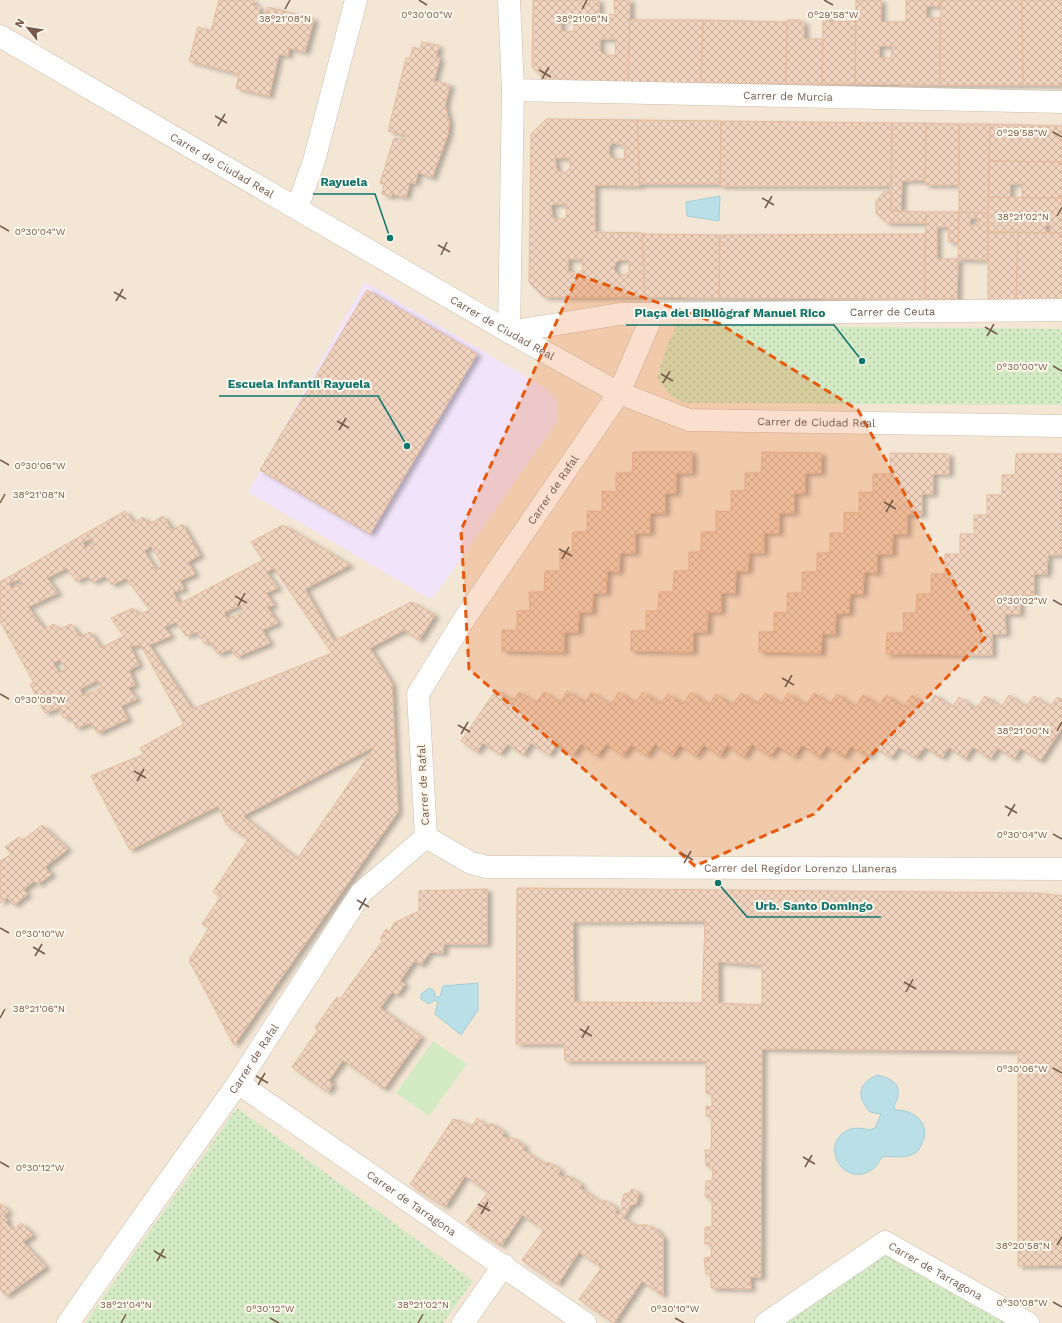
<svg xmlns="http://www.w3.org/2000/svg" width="1062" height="1323" font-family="'Work Sans',sans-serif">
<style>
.residential{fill:#f4e6d5}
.education{fill:#f1e3f9}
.green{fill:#d3eac5}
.park{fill:url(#park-dots)}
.water{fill:#bbdfe6;stroke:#a2ced7}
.building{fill:url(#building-cross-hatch);stroke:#e4bb9f;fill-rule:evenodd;filter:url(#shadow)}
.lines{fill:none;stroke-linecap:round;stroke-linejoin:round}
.minor-casing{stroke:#cebcad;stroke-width:23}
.minor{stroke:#fff;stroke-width:22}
.marked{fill:#e8590c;fill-opacity:0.2;stroke:#e8590c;stroke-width:3;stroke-dasharray:8 5;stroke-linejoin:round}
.ticks{fill:none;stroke:#765b4b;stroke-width:1.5}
.labels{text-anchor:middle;stroke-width:4;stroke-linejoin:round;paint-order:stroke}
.street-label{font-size:11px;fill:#765b4b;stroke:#fff8ed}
.ticks-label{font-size:10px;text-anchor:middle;fill:#765b4b;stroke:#fff8ed;stroke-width:4;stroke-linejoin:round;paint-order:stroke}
.leader{fill:none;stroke:#0f766e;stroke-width:1.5}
.callout-dot{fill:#0f766e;stroke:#fff8ed;stroke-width:1.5}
.callout-label{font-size:12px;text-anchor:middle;font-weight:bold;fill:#0f766e;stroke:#fff8ed;stroke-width:4;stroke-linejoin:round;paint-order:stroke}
</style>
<defs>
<pattern id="park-dots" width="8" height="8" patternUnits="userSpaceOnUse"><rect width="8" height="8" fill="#d3eac5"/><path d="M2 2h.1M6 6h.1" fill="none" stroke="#b0c1a2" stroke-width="1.8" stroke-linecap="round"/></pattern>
<pattern id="building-cross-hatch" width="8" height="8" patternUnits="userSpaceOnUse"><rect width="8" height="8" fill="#f1d4bf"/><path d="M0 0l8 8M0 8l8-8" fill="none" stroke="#c8af9d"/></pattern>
<filter id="shadow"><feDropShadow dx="4.5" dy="2.5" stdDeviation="2" flood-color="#0004"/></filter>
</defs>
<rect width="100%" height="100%" fill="#fcf4e7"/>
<path class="residential" d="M0,0H1062V1323H0Z"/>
<path class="education" d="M365,282L549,390L558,403L557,422L433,598H428L248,492Z"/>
<path class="green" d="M433,1041L467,1064L429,1116L396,1093Z"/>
<path class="park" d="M677,325L1062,329V405L686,403C674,400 663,389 657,377L667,346Z
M237,1108L473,1281L443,1323H85Z
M885,1242L1028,1323H766Z"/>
<path class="water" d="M720,196L719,221L687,216L686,202Z
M478,983V1010L461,1035L435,1014L438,1002L435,1000L429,1004L421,999V994L429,988L433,990L436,997H440L443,986Z
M877,1075C896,1079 904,1088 894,1106L895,1110C913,1109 932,1124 922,1143C920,1147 919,1151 915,1153C904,1160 894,1155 882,1157C879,1161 877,1166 873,1169C844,1190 818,1144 848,1130C856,1127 862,1128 869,1130L875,1128L881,1114L870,1112C856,1096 858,1084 877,1075Z"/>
<path class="building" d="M219,0H254L253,5L260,7L258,19L264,21L268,7L314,19L305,52L289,48L288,56L279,54L269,96L236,88L239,74L189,61L198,27L211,31Z
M533,0H599V14L615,15L614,0H630L628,83L548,82L532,67ZM561,19H574V32L561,31ZM600,39H616L615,56L605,55L600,51Z
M856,0H881V22H906V0H941V6H926V18H940V85L855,84ZM879,46H892L891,58H879Z
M941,0H1022L1023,85H940Z
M1022,0H1062V85H1023Z
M823,16L829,17V22L856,21L855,84H822Z
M630,20H703L701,83H628Z
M703,20L787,22L786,84L701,83Z
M787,20H800L801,23L804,22V39H823L822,84H786Z
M422,42L439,46L436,57L440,58L434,81L450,85L445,105L449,122L448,134L432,178L418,172L415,184L410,182L406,197L392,194L391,197L382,194L384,184L380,183L394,138L403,140L405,135L388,131L406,58H410L413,47L420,49Z
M546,119L637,120L640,186L595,185V232L642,233L645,297H544L529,282L531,134ZM612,143L620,144L625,148L624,159H613L609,154V147ZM555,158H570V168L565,173L557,171ZM553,204H567L566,219H553L551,207ZM568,259H583L582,270L577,274L570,272L568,270ZM619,260H629V271L626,275H618L614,270L615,263Z
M637,120L721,121L720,184H640Z
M721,121L892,123L891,186H720Z
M892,123H926L925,180L902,181L901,211H891Z
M926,123L959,124V185H925Z
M959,124H990L988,213L959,212Z
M990,124L1062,126V162L989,161Z
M989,161L1062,162V198H1022V184H1010V198L989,197Z
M885,191L891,192V211L926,212L925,223H887L876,213V201Z
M989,197L1062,198V233H1051V225H1045L1046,233L988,232Z
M926,212H959L958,242H948L949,227H937V259H958L957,299H925Z
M959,212L988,213V260L958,259ZM970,218H978L979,225H970Z
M988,232H1018L1016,300H988Z
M1018,232L1062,233V300H1016Z
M642,234L720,235L719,298L645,297Z
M925,234V299L719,298L720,235Z
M367,290L477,354L370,534L260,470Z
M633,452H692V473H676V493H665V513H650V533H635V553H620L619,572L607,571L606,593H593L592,612H579L578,632H564V652L502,651V630L517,631V611H530L529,592H544L545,571H560V552H572L573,532H587V511L602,512V491L616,492V473H632Z
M762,452L821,453V473H805V493H794V513H779V533H764V553H749L748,571H736L735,593H721V612H708L707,632H693V652L631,651V631H646V611H658L659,592H673L674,571H689V552H701V532H716V511L731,512V491H745V473H761Z
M890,453L949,454V474H933V494H922V515L907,514V534H893L892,554H877V573L864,572L863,594H850L849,613L836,614L835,634H822L821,653L759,652V632H774V612L787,613V593H802V572H817V553H830V533H844V512L859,513V492L873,493V474H890Z
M1016,454H1062L1061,555H1048L1047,574H1034V595H1020V614H1005L1006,634H992V655L886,654L887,633H904L903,613H916L917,594H931V574H945V554H960V534H974V515H987V495H1002V475H1015Z
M125,511L134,523L143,517L149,524L163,516L172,530L182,524L200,555L188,562L195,574L180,581L184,589L173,592L179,604L263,560L251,542L283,525L350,565L305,589L334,641L411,602L435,615L419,640L404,630L370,648L392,684L398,812L234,1045L189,960L209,928L202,924L221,896L213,892L248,839L227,825L218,806L130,850L91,776L144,754L140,748L184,724L141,645L130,646L139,665L129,670L135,685L128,688L137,699L121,706L128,719L98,733L90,723L76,728L71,717L64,718L59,708L45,713L30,684L34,683L0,621V582ZM92,538L95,544L85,548L83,542ZM151,546L163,565L156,570L144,551ZM67,568L76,581L88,576L93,582L105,576L112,585L126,578L150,610L138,615L133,608L111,618L124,636L101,648L90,632L80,637L71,624L58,630L54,624L44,629L28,607L58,593L47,578ZM274,568L332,653L192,709L149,645L171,636L164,627L176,622L186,636L197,632L204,643L209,641L218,654L231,649L237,657L270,643L262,630L278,623L267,607L274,605L266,593L278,588L266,572ZM20,579L22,584L11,589L9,583ZM241,605L244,612L227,619L224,612ZM60,659L66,669L59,673L53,663ZM98,680L101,688L83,696L80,689ZM375,746L297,859L243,816Z
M496,690L513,701L519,692L536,703L544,692L560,703L567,691L585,703L592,692L610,705L619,692L635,703L643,692L660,704L668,694L683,704L691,692L709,705L716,694L732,705L741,693L757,704L765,693L781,704L788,693L806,705L814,693L830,704L837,694L855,707L863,695L879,706L886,695L903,707L912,695L927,706L935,695L952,707L959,697L976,709L985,696L1001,707L1009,695L1026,707L1034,696L1050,707L1057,697L1062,700V728L1040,761L1021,748L1014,759L998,748L990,759L973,747L965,759L949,747L942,758L925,747L916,758L899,747L891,758L875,747L868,757L851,746L844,757L827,746L819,757L802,745L794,757L778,746L770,756L752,744L744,757L727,745L720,756L704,745L696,756L680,745L672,756L655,744L647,756L631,745L623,756L606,744L597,756L581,744L573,755L557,744L549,755L531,743L523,755L508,744L500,754L483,743L477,752L461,741Z
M42,825L68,849L45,867L52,874L38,884L34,881L23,890L28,894L14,905L7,898L0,903V861L12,854L5,847L19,837L23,840Z
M517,888L1039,893L1062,896V1265L1018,1266V1051L762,1049L761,1277H750L751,1289L711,1288V1274H706L704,1258L711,1257L712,1244H705V1227H712V1198L705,1197L706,1181H712L713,1167L706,1166L705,1150H711L712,1117L706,1116V1106L712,1107V1094L706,1093V1061H565L564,1044H516ZM705,921L702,1003L574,1002L573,922ZM718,962L762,965V1005L718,1003Z
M487,889V944H444L443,953L430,952L421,965L414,961L400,981L405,984L397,995L392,992L380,1008L421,1037L384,1089L343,1060L329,1080L333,1084L328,1092L292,1067L318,1030L315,1028L337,997L340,999L382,941L380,939L386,929L389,932L394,923L419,911V891Z
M477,1118L488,1127L491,1123L504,1132L502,1136L509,1140L511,1137L525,1146L523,1150L546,1165L548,1162L561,1170L558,1175L565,1178L567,1175L581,1184L580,1188L602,1203L605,1200L617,1209L615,1213L619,1215L623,1207L621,1204L624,1194L629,1193L632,1189L636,1191L639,1194L636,1204L631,1205L623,1218L634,1225H646L656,1229L663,1237V1296L642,1281L614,1323L579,1299L602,1267L579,1252L558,1284L522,1260L544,1230L522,1215L501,1246L466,1222L488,1192L465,1176L445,1207L410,1184L453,1119L463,1122L471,1128Z
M0,1203L9,1212L3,1215L8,1220L5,1222L13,1230L21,1223L33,1235L23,1242L46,1267L6,1296L0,1289Z"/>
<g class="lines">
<g class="minor-casing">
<g id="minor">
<path id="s1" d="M0,36L509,332L619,393L689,420L1062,426"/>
<path id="s2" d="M513,90L1062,102"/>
<path d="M297,208L314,161L356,0"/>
<path id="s3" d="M509,332L620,314L1062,310"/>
<path d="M509,332L513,90L509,0"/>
<path id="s4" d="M426,837L471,863L487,867L1062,869"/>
<path id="s5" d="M426,837L418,694L463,621L619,393L653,314"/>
<path id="s6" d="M238,1083L585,1323"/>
<path id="s7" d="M68,1323L238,1083L361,893L426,837"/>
<path d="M463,1323L504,1265"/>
<path id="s8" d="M766,1323L885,1242L1028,1323"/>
</g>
</g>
<use href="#minor" class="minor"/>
</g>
<path class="marked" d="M578,275L720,324L858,410L985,638L814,814L695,866L469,669L461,530Z"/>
<path class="ticks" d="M419,0L427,5M824,0L833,5M285,9L290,0M582,9L587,0M539,70L551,77M542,79L549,67M215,116L227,123M218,126L225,114M1053,132L1062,137M762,198L774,205M765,208L772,196M1057,216L1062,207M0,226L9,231M438,245L450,252M441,255L447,242M114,292L126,299M116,301L123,289M985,327L997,334M987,336L994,324M1053,366L1062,371M661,374L673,381M663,383L670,371M337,421L349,428M339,430L346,418M0,460L9,465M884,502L896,509M0,503L5,494M886,512L893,500M559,549L572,556M562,559L569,547M235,596L247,603M1053,600L1062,605M238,606L245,593M782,678L794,685M785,687L792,675M0,694L9,699M458,725L470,732M1057,731L1062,722M461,734L468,722M134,771L146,778M137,781L144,769M1005,806L1017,813M1008,816L1015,804M1053,834L1062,839M681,853L693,860M684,863L691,851M357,900L369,907M359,910L366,898M0,928L9,933M33,947L45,954M35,956L42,944M904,982L916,989M906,992L913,979M0,1018L5,1009M580,1029L592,1036M582,1038L589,1026M1053,1068L1062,1073M256,1076L268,1083M258,1085L265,1073M803,1157L815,1164M0,1162L9,1167M805,1167L812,1155M478,1204L490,1211M481,1214L488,1202M1057,1245L1062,1237M154,1251L166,1258M157,1261L164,1249M1053,1302L1062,1307M270,1318L279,1323M675,1318L684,1323M121,1323L126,1314M418,1323L423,1314"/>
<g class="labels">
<g class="street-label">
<text dy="4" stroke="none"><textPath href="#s2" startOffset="275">Carrer de Murcia</textPath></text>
<text dy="4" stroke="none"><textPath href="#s1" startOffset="257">Carrer de Ciudad Real</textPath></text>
<text dy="4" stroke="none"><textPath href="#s3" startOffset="385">Carrer de Ceuta</textPath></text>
<text dy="4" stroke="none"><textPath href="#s1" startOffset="581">Carrer de Ciudad Real</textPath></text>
<text dy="4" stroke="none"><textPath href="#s1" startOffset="917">Carrer de Ciudad Real</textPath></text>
<text dy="4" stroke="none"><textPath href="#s5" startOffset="388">Carrer de Rafal</textPath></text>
<text transform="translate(423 785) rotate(-93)" y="4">Carrer de Rafal</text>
<text dy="4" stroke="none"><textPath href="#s4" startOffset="382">Carrer del Regidor Lorenzo Llaneras</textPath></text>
<text dy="4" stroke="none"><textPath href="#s7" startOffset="323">Carrer de Rafal</textPath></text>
<text dy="4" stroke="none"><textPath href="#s6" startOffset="211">Carrer de Tarragona</textPath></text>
<text dy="4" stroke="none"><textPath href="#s8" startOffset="202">Carrer de Tarragona</textPath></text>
</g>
</g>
<g class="ticks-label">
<text x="427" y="18">0°30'00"W</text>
<text x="833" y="18">0°29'58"W</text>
<text x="285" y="22">38°21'08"N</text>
<text x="582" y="22">38°21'06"N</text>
<text x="1022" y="136">0°29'58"W</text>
<text x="1023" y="220">38°21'02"N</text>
<text x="40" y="235">0°30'04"W</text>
<text x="1022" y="370">0°30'00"W</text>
<text x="40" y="469">0°30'06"W</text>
<text x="39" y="498">38°21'08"N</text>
<text x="1022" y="604">0°30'02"W</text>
<text x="40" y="703">0°30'08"W</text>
<text x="1023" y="734">38°21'00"N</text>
<text x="1022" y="838">0°30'04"W</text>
<text x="40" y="937">0°30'10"W</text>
<text x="39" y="1012">38°21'06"N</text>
<text x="1022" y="1072">0°30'06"W</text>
<text x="40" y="1171">0°30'12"W</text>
<text x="1023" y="1249">38°20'58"N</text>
<text x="1022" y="1306">0°30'08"W</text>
<text x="126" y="1308">38°21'04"N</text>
<text x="423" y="1308">38°21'02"N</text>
<text x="270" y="1312">0°30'12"W</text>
<text x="675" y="1312">0°30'10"W</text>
</g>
<path class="leader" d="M390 238L375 194H313M862 361L834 325H626M407 446L378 396H219M718 883L747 917H881"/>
<g class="callout-dot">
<circle cx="390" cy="238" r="4"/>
<circle cx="862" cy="361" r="4"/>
<circle cx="407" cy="446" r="4"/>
<circle cx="718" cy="883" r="4"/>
</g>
<g class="callout-label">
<text x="344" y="186">Rayuela</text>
<text x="730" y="317">Plaça del Bibliògraf Manuel Rico</text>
<text x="299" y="388">Escuela Infantil Rayuela</text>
<text x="814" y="910">Urb. Santo Domingo</text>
</g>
<g transform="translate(28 28) rotate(300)" stroke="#fff8ed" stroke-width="3" paint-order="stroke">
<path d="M0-3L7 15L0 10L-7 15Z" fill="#765b4b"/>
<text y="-6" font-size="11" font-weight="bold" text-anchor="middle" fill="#765b4b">N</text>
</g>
</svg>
